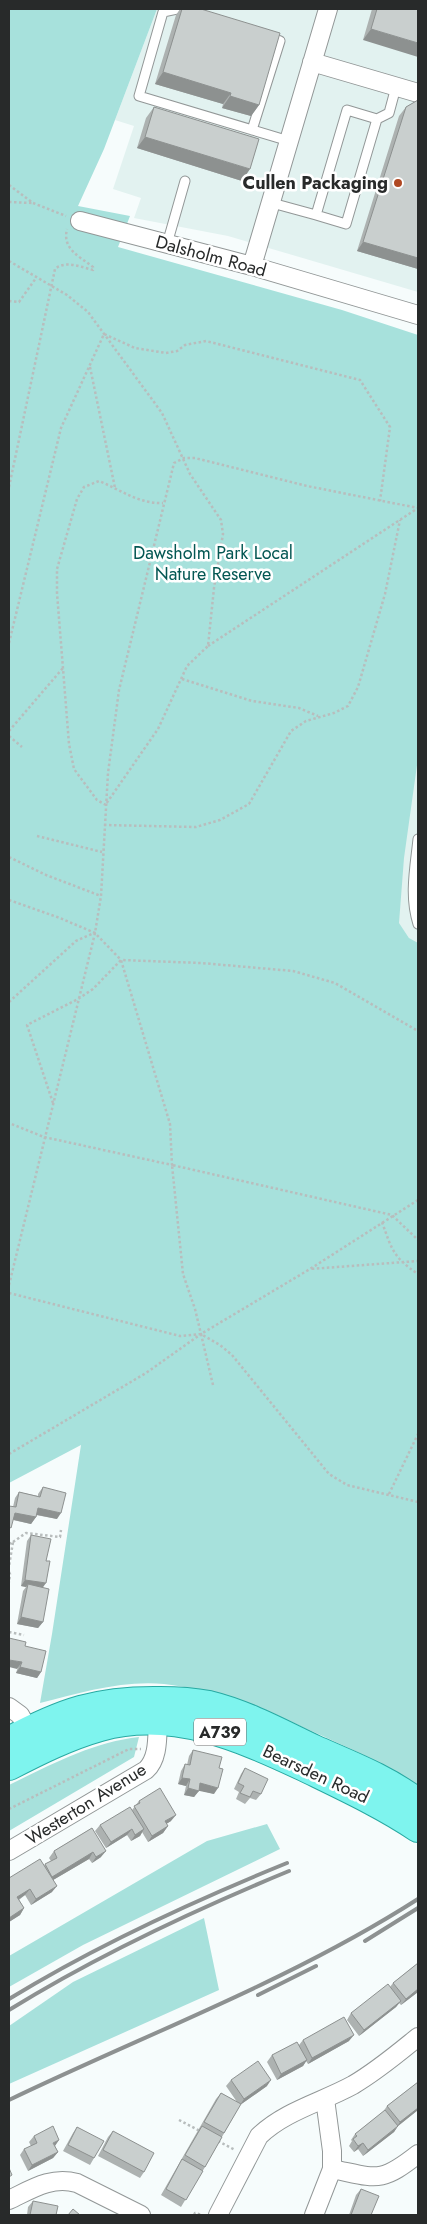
<svg xmlns="http://www.w3.org/2000/svg" width="427" height="2224" font-family="Jost,sans-serif">
<style>
.built{fill:#e2f2f0}
.green{fill:#a7e1dc}
.lines{fill:none;stroke-linecap:round;stroke-linejoin:round}
.lane-casing{stroke:#929797;stroke-width:11}
.street-casing{stroke:#929797;stroke-width:20}
.primary-casing{stroke:#28a9a2;stroke-width:30}
.path{stroke:#b8bdbd;stroke-width:2.5;stroke-dasharray:2.5 2.5;stroke-linecap:butt}
.lane{stroke:#fff;stroke-width:9}
.street{stroke:#fff;stroke-width:18}
.primary{stroke:#7ef4ee;stroke-width:28}
.rail{stroke:#8d9191;stroke-width:4}
.wall{fill:#adb2b1}
.shaded-wall{fill:#8d9190}
.building{fill:#c9cfce;stroke:#8d9190}
.poi-dot{fill:#b04923;stroke:#fff;stroke-width:2}
.labels{text-anchor:middle;stroke-width:5;stroke-linejoin:round;paint-order:stroke}
.shield{fill:#fff;stroke:#686a6a;stroke-width:1}
.shield-label{font-size:16px;font-weight:bold;fill:#282a2a}
.poi-label{font-size:18px;font-weight:bold;fill:#282a2a;stroke:#fff;text-anchor:end}
.street-label{font-size:18px;fill:#282a2a;stroke:#fff}
.park-label{font-size:18px;fill:#045753;stroke:#fff}
</style>
<rect width="100%" height="100%" fill="#f6fcfc"/>
<path class="built" d="M157,9H418V292L228,236L134,218L141,198L113,189L134,126L115,120Z
M418,711V950L393,916Z"/>
<path class="green" d="M9,9H157L104,149L78,206L130,216L118,247L342,310L418,335V758L404,858L399,923L409,938L418,943V1785C384,1763 347,1747 309,1730C286,1720 263,1707 239,1700C215,1693 189,1687 164,1684C123,1680 79,1693 40,1703L52,1634L81,1445L9,1483Z
M139,1737L134,1757L9,1831V1785C50,1765 93,1742 139,1737Z
M267,1824L280,1849L83,1945L9,1987V1956L207,1841Z
M204,1918L219,1990L9,2084V2026L73,1982Z"/>
<g class="lines">
<g class="lane-casing">
<path id="lane" d="M177,9L163,12L139,96L289,141
M377,119L389,113L396,87
M252,130L280,41L267,36
M272,203L316,215L347,110L377,119L346,224L316,215
M167,244L185,181
M418,839C415,868 409,896 418,924"/>
</g>
<g class="street-casing">
<path id="street" d="M312,62L418,93
M80,221L252,266L418,315
M252,266L328,9
M9,1707L20,1715L34,1740
M9,1851L146,1770C159,1758 157,1736 158,1720
M332,2169C377,2178 380,2184 418,2154
M9,2200C32,2189 51,2176 77,2183L141,2215
M218,2215L259,2136C285,2111 322,2102 353,2085C377,2071 397,2054 418,2037
M314,2215L332,2169V2151L325,2099"/>
</g>
<g class="primary-casing">
<path id="primary" d="M9,1741C63,1712 98,1700 160,1701C176,1701 193,1702 209,1705C246,1714 280,1733 314,1749C350,1765 387,1779 418,1803
M9,1766C38,1751 68,1736 100,1727C172,1707 240,1737 304,1767C343,1786 382,1804 418,1828"/>
</g>
<path class="path" d="M9,185L33,203L66,216
M9,202L32,203
M9,261L67,295L88,312L162,413L190,474L221,520L223,534L214,588L208,646L187,666L158,729L106,804
M9,301L19,302L36,278
M90,367L115,488
M9,487L55,269C65,260 81,267 93,270V267C79,256 62,249 67,229
M9,643L61,428L104,334L135,348L166,353L177,351L185,345L206,341L360,380L390,427L380,501
M208,646L418,508
M182,679L252,701L299,708L318,716
M9,731L63,668
M9,736L22,747
M106,805L97,800L74,769L69,744L57,593V569L77,499L84,487L99,481C121,490 139,504 163,503
M104,825L196,827L220,820L249,804L291,731L306,721L334,713L348,706L358,687L385,594L400,520
M37,836L102,852
M9,857L46,875L101,896
M9,900L60,918L95,933L121,960L170,1124L172,1165L44,1137L9,1123
M9,1002L76,941L94,933
M53,1103L27,1025L78,999L93,989L121,960L201,963L293,971L335,983L418,1031
M418,1200L310,1269L418,1261
M382,1222C392,1250 393,1257 418,1274
M9,1285L95,933L101,896L108,773L119,690L174,463L184,458H195L307,486L418,508
M9,1293L180,1336L201,1334L310,1269
M213,1385L201,1334L220,1345L232,1355L329,1474L347,1485L418,1502
M9,1454L146,1373L201,1334L195,1309L183,1274L172,1165L392,1215L418,1240
M389,1494L418,1434
M13,1542L26,1533L60,1537L61,1530
M9,1544L13,1542L9,1566
M9,1572L10,1574L9,1582
M9,1632L24,1635
M9,1809L129,1749H141
M179,2120L200,2131
M218,2141L235,2150
M194,2215L195,2213L202,2215"/>
<use href="#lane" class="lane"/>
<use href="#street" class="street"/>
<use href="#primary" class="primary"/>
<path class="rail" d="M365,1941L418,1908
M258,1995L316,1966
M9,1999C97,1945 191,1902 287,1863
M9,2010C98,1955 192,1911 289,1871
M9,2100C146,2034 290,1981 418,1899"/>
</g>
<path class="wall" d="M180,9H201L259,105L251,116L222,108L223,104L155,84L176,15Z
M372,9H418L363,40Z
M418,100V269L357,251L399,116L406,107Z
M154,107L242,181L137,148L146,118Z
M43,1487L57,1519L36,1515V1517L31,1524L13,1520V1507L15,1498L19,1492L38,1496V1494Z
M31,1535L46,1561L43,1587V1622L38,1628L17,1624L23,1591L26,1587L21,1586L27,1541Z
M25,1646L41,1672L37,1678L16,1673Z
M193,1750L214,1794L199,1790L194,1797L184,1795L186,1786L178,1784L181,1771L185,1764L187,1765L189,1756Z
M245,1768L261,1794L256,1800L250,1798L245,1804L236,1799L239,1792L234,1789L241,1774Z
M139,1801L171,1821L166,1824L168,1826L163,1833L148,1842L142,1832L140,1836L131,1841L127,1835L106,1848L95,1831L100,1825L132,1810Z
M92,1828L101,1857L92,1863L89,1859L53,1880L52,1892L31,1905L25,1895L19,1900L24,1908L20,1915L9,1922V1878L44,1866L45,1864L51,1861L49,1858L54,1851Z
M418,1963V1992L401,2005L399,2003L396,2007L359,2036L347,2020L351,2013L390,1987L393,1983Z
M303,2040L349,2041L308,2064L306,2061L303,2066L277,2080L267,2062L272,2055L299,2045Z
M231,2080L267,2086L240,2105L205,2167L181,2207L161,2195L216,2099L221,2093L237,2102L226,2086Z
M418,2082V2110L398,2126L394,2132L363,2156L358,2149L354,2152L349,2146L352,2141L351,2140L355,2134L383,2112L387,2106Z
M77,2127L94,2158L90,2165L63,2151L73,2133Z
M113,2131L144,2172L140,2178L98,2156L108,2137Z
M34,2136L55,2146L58,2152L53,2158L28,2171L20,2155L24,2149L31,2146L29,2142Z
M361,2189L371,2215H349L356,2195Z
M33,2201L56,2215H27L28,2207Z"/>
<path class="shaded-wall" d="M371,29L418,43V57L363,40Z
M163,72L231,93L223,104L155,84Z
M230,96L259,105L251,116L222,108Z
M145,137L250,169L242,181L137,148Z
M363,242L418,258V269L357,251Z
M38,1508L61,1513L57,1519L33,1514Z
M15,1513L36,1517L31,1524L10,1519Z
M25,1580L46,1583L41,1590L28,1584L26,1587L21,1586Z
M21,1617L43,1622L38,1628L17,1624Z
M9,1660L22,1662L17,1669L9,1667Z
M20,1667L41,1672L37,1678L16,1673Z
M182,1778L190,1779L186,1786L178,1784Z
M200,1783L218,1788L214,1794L195,1790Z
M188,1788L199,1791L194,1797L184,1795Z
M176,1815L171,1821L160,1828L165,1821Z
M168,1826L163,1833L148,1842L152,1836Z
M132,1829L127,1835L106,1848L111,1842Z
M144,1829L140,1836L131,1841L135,1835Z
M106,1851L101,1857L92,1863L96,1857Z
M93,1852L89,1859L48,1883L52,1877Z
M57,1886L52,1892L31,1905L36,1899Z
M30,1889L25,1895L13,1903L17,1897Z
M24,1908L20,1915L9,1922V1918Z
M418,1989V1992L401,2005L406,1999Z
M401,2001L396,2007L359,2036L364,2030Z
M354,2035L349,2041L308,2064L312,2058Z
M307,2060L303,2066L277,2080L281,2074Z
M271,2080L267,2086L240,2105L244,2099Z
M418,2108V2110L398,2126L394,2132L363,2156L368,2150L396,2128L400,2122Z
M59,2140L55,2146L53,2143Z
M363,2143L358,2149L354,2152L358,2146Z
M58,2152L53,2158L28,2171L32,2165Z"/>
<path class="building" d="M182,9H201L280,33L259,105L230,96L231,93L163,72Z
M377,9H418V43L371,29Z
M418,100V258L363,242L406,107Z
M154,107L259,139L250,169L145,137Z
M43,1487L66,1493L61,1513L38,1508L36,1517L15,1513L11,1528L9,1527V1506L16,1507L19,1492L40,1497Z
M31,1535L51,1539L46,1561H50L46,1583L25,1580Z
M28,1584L49,1589L43,1622L21,1617Z
M9,1638L26,1642L25,1646L46,1651L41,1672L20,1667L22,1662L9,1660Z
M193,1750L222,1757L219,1768L223,1769L218,1788L200,1783L199,1791L188,1788L190,1779L182,1778L185,1764L190,1765Z
M245,1768L268,1779L261,1794L253,1791L250,1797L240,1793L244,1786L238,1783Z
M160,1788L176,1815L165,1821L168,1826L152,1836L134,1806L140,1803L139,1801Z
M130,1807L144,1829L135,1835L132,1829L111,1842L100,1825Z
M92,1828L106,1851L96,1857L93,1852L52,1877L45,1864L57,1858L54,1851Z
M40,1859L57,1886L36,1899L30,1889L17,1897L24,1908L9,1918V1878Z
M418,1963V1989L406,1999L393,1983Z
M388,1984L401,2001L364,2030L351,2013Z
M344,2017L354,2035L312,2058L303,2040Z
M297,2042L307,2060L281,2074L272,2055Z
M258,2061L271,2080L244,2099L231,2080Z
M418,2082V2108L400,2122L387,2106Z
M221,2093L241,2104L224,2133L204,2122Z
M385,2110L398,2126L368,2150L363,2143L358,2146L353,2139L357,2136L355,2134Z
M53,2126L59,2140L53,2143L58,2152L32,2165L24,2149L37,2143L34,2136Z
M202,2126L222,2137L205,2167L185,2155Z
M77,2127L104,2141L94,2158L68,2145Z
M113,2131L154,2153L144,2172L103,2150Z
M182,2159L203,2171L186,2200L166,2189Z
M9,2168L12,2175L9,2177Z
M361,2189L379,2196L371,2215H351Z
M33,2201L58,2206L56,2215H30Z
M73,2209L80,2215H68Z"/>
<circle class="poi-dot" cx="398" cy="183" r="5"/>
<g class="labels">
<rect class="shield" x="194" y="1718.5" width="52" height="27" rx="4"/>
<g class="shield-label">
<text x="220" y="1738">A739</text>
</g>
<g class="poi-label">
<text x="388" y="189">Cullen Packaging</text>
</g>
<g class="street-label">
<text transform="translate(211 256) rotate(15)" y="6">Dalsholm Road</text>
<text transform="translate(316 1774) rotate(25)" y="6">Bearsden Road</text>
<text transform="translate(86 1804) rotate(-32)" y="6">Westerton Avenue</text>
</g>
<g class="park-label">
<text x="213" y="559">Dawsholm Park Local<tspan x="213" dy="21">Nature Reserve</tspan></text>
</g>
</g>
<rect width="427" height="2224" fill="none" stroke="#282a2a" stroke-width="20"/>
</svg>
